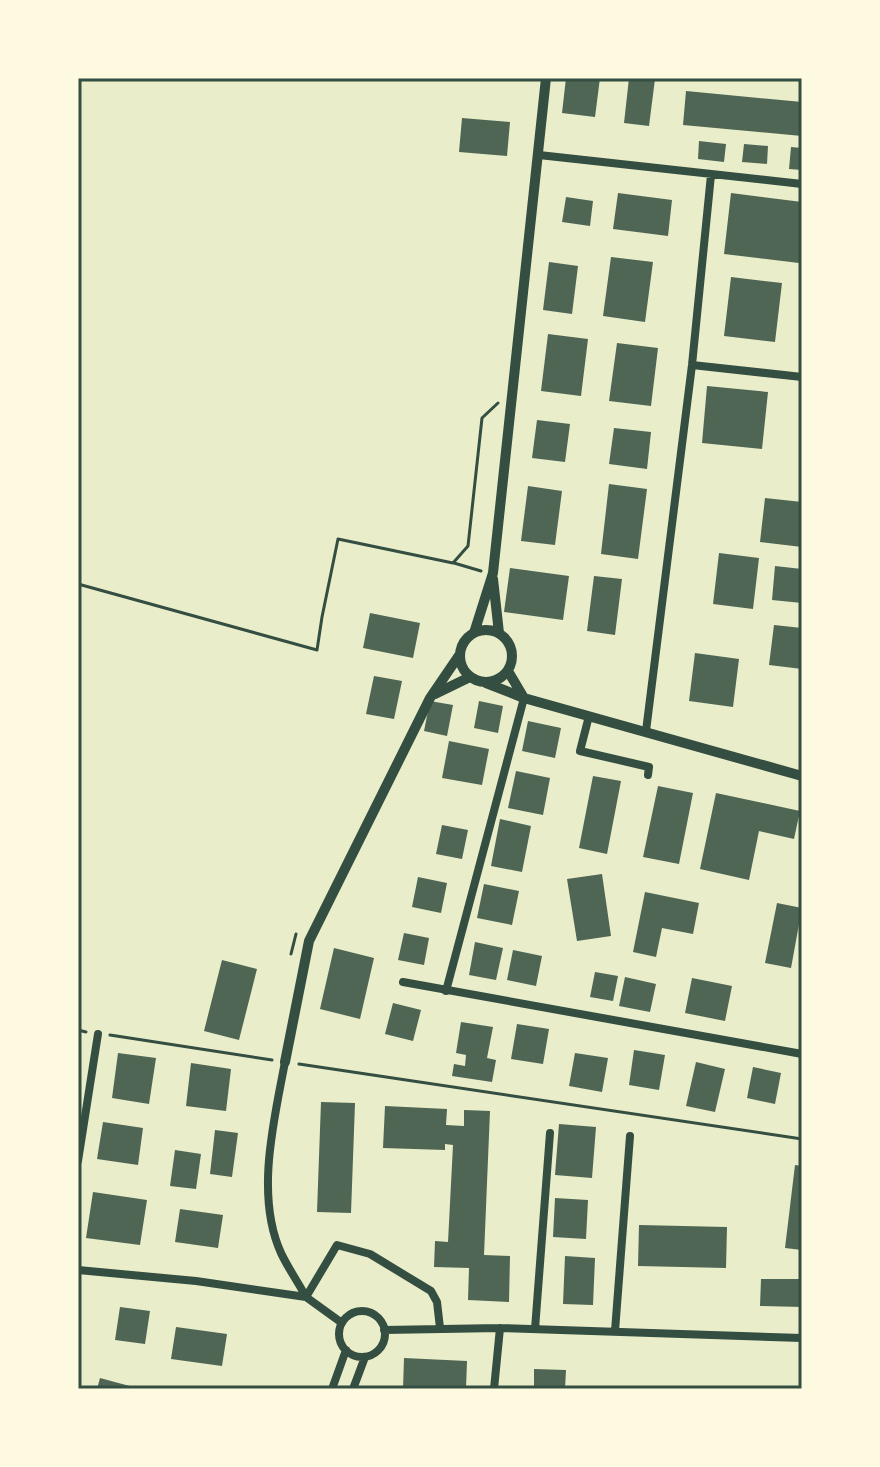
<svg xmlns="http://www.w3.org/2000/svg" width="880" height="1467" font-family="Karla,sans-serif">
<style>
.building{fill:#4f6655}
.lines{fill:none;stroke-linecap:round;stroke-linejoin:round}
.path{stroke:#344e41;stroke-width:3}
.minor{stroke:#344e41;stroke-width:8}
.tertiary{stroke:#344e41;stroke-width:10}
.neatline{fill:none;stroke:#344e41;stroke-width:3}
</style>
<rect width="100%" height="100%" fill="#e9edc9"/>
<path class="building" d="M566,78H600L595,117L562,113Z
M629,78L655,79L649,126L624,123Z
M686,91L802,102V136L683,125Z
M462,118L510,122L507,156L459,152Z
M699,141L726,144L724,162L698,159Z
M744,144L768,146L767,164L742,162Z
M791,147L802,148V170L789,169Z
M618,193L672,200L668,236L613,229Z
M731,193L802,202V233L799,263L724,254Z
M566,197L593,201L590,226L562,222Z
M611,257L653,262L645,322L603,316Z
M549,262L578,266L572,314L543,310Z
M731,277L782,283L775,342L724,336Z
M548,334L588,339L581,396L541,391Z
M617,343L658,348L651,406L609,401Z
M707,386L768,392L762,449L702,443Z
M537,420L570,424L565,462L532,458Z
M614,428L651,432L647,469L609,464Z
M609,484L647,489L638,559L601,554Z
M528,486L562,491L555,545L521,541Z
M765,498L802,502V547L760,542Z
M719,553L759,558L753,609L713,604Z
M775,566L802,569V603L772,600Z
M510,568L569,576L563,620L504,612Z
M594,576L622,579L615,635L587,631Z
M370,613L420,623L413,658L363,648Z
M774,625L802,628V669L769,665Z
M695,653L739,659L733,707L689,701Z
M374,676L402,681L394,719L366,714Z
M430,701L453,705L447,736L424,731Z
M479,701L503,706L498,733L474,728Z
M528,721L561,728L555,758L522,751Z
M449,741L489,749L482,785L442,778Z
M516,771L550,778L543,815L508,808Z
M593,776L621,781L607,854L579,848Z
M658,786L693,793L679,864L643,857Z
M716,793L800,811L794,839L759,831L749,880L700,869Z
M500,819L531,826L522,872L491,866Z
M442,825L468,830L462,859L436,854Z
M602,874L611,936L577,941L567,879Z
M418,877L447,883L441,913L412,907Z
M484,884L519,891L512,925L477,918Z
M645,892L699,903L693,934L662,928L656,957L633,952Z
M777,903L802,908L791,968L765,963Z
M404,933L429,938L424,965L398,960Z
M475,942L503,948L496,980L469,975Z
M334,948L374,958L360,1019L320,1009Z
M513,950L542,956L536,986L507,980Z
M222,960L257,969L239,1040L204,1031Z
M595,972L618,976L613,1001L590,997Z
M625,977L656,984L650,1012L619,1006Z
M692,978L732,986L725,1021L685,1013Z
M393,1003L421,1010L413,1041L385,1034Z
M461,1022L493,1027L487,1058L496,1060L492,1082L452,1076L454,1064L465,1066L466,1055L456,1053Z
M517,1024L549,1029L543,1064L511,1059Z
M634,1050L665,1055L659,1090L629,1085Z
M118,1053L156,1058L149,1104L112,1098Z
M575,1053L608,1058L602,1092L569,1086Z
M696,1062L725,1069L715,1112L686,1106Z
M191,1063L231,1069L226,1111L186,1106Z
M753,1067L781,1073L775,1104L747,1098Z
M321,1102L355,1103L351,1213L317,1212Z
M385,1106L447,1109L446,1125L464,1126V1110L490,1111L484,1255L510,1256L509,1302L468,1300L469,1268L434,1267L435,1241L448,1242L453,1145L445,1144V1150L383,1148Z
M103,1122L143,1128L138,1165L97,1159Z
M559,1124L596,1127L592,1178L555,1175Z
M215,1130L238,1133L232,1177L210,1174Z
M175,1150L201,1154L196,1189L170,1186Z
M795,1165L802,1166V1250L785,1248Z
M93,1192L147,1200L140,1245L86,1238Z
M555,1198L588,1200L586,1239L553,1237Z
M180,1209L223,1215L218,1248L175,1242Z
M639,1225L727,1227L726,1268L638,1266Z
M565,1256L595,1258L593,1305L563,1304Z
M761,1279H802V1307L760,1306Z
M120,1307L150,1311L145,1344L115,1340Z
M176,1327L227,1334L222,1366L171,1359Z
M404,1358L467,1361L466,1389H403Z
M534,1369L566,1370L565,1389H534Z
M100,1378L137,1388V1389H97Z"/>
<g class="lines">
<path class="path" d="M454,563L481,571
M78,584L317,650L322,617L338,539L453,563L468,546L482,418L498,403
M291,954L296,934
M78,1030L86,1032
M110,1035L272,1060
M299,1064L802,1139"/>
<path class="minor" d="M539,155L802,184
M692,365L802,377
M589,716L580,751L649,767L648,775
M646,731L692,365L711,175
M403,982L802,1054
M446,991L524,698
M285,1062C274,1120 255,1196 281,1253C288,1268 298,1282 306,1297
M78,1161L98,1034
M78,1270L196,1281L306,1297L342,1323
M306,1297L337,1245L370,1254L431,1291L437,1302L440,1328
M339 1334a23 23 0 1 1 46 0a23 23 0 1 1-46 0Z
M535,1329L550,1133
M384,1330L500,1328L802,1338
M615,1331L630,1136
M332,1389L346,1350
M353,1389L365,1357
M494,1389L500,1328"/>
<path class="tertiary" d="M493,579L499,633
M460 656a26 26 0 1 1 52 0a26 26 0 1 1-52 0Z
M474,633L493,573L546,78
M508,671L524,698
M486,683L524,698L802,776
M435,694L470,677
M285,1062L309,941L430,698L460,654"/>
</g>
<rect width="880" height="1467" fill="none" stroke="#fefae0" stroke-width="160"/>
<rect x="80" y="80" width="720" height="1307" class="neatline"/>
</svg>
